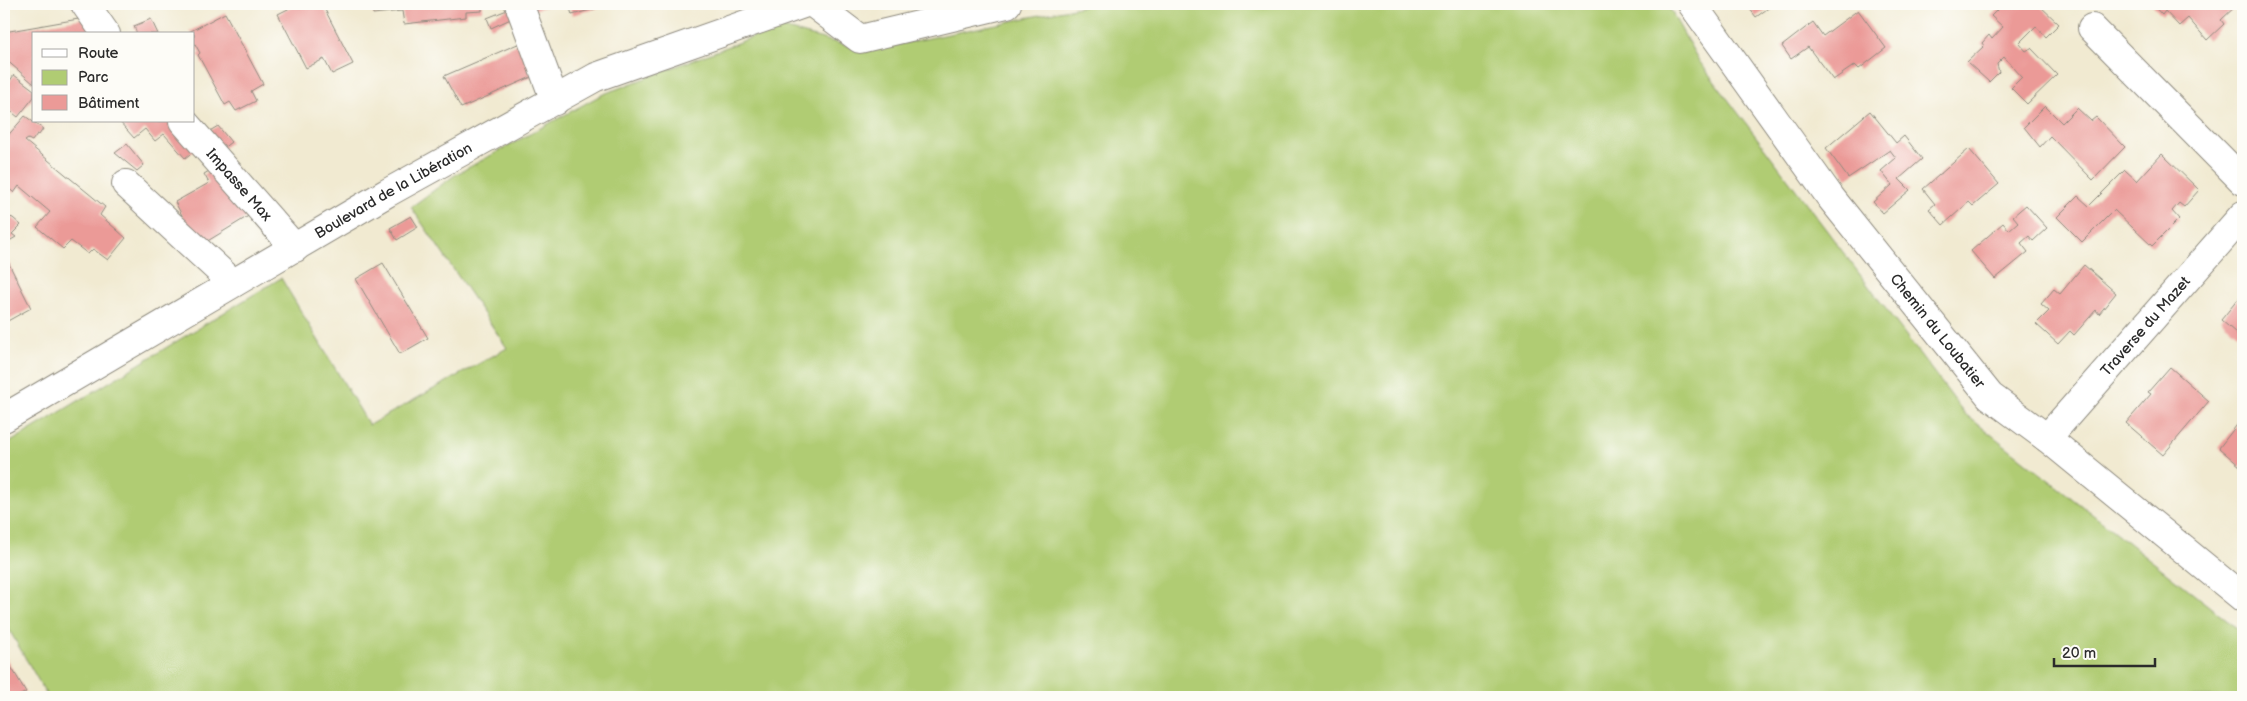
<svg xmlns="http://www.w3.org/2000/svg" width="2247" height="701" font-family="'Balsamiq Sans',sans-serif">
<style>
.green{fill:#b0cc73;stroke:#6e7c4f}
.building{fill:#eb9a97}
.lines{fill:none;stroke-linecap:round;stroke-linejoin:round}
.minor-casing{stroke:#8e8a7e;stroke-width:30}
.minor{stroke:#fff;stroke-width:28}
.labels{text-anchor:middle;stroke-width:4;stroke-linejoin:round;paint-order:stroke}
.street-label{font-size:15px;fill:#2b2b2b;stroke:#fdfcf7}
</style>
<rect width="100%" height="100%" fill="#fdfcf7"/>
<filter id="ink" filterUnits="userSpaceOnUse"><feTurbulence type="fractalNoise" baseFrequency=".02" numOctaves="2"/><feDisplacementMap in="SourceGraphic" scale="10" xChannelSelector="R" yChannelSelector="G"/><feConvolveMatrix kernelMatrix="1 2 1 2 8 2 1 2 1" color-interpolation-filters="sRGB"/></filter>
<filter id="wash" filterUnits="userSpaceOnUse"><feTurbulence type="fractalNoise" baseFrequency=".0096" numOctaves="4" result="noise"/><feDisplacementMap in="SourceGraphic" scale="20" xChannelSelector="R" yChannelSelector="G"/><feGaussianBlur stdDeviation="1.12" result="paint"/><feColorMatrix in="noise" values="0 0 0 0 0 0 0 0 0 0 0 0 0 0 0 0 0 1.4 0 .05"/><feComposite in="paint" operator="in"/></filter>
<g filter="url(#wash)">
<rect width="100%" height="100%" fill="#f1ead1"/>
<path class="green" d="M1093,4H1667L1699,61L1965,414L2243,633V697H48L4,621V446L281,278L369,425L507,348L411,207L455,175L601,95L779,27L867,51Z"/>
<g id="blocks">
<path class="building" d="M298,4H322L353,64L332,74L324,59L306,68L278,14Z
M372,4H482V11L466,12V17L404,24L402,11L373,14Z
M533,4H554L534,10Z
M569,4H612L572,15Z
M1746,4H1774L1756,17Z
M2003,4H2038L2059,24L2046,37L2036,26L2019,43L2026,51L2031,48L2057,75L2027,104L2011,88L2022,77L2004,57L1997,64L1999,72L1989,82L1967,62L1984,46L1982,43L1989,35L1992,39L2003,27L1991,16Z
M2152,4H2238L2221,20L2224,24L2207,40L2188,18L2179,26L2165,11L2162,15Z
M512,8L515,17L491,28L487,18Z
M1858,10L1886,48L1859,69L1855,65L1833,80L1808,47L1791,59L1782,46L1813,22L1823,36Z
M225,13L263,84L251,91L256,101L236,111L230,102L225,105L198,55L200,53L194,42V34L189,32Z
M90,17L95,34H34V84L4,58V32Z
M151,19L158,34H137L134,26Z
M520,43L536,75L461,108L444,76Z
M14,75L34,90V97L18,117L4,106V89Z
M2045,106L2062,123L2077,108L2091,121L2096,117L2125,147L2093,180L2050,136L2040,147L2024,127Z
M1870,111L1896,143L1904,136L1922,159L1899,179L1910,190L1883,213L1873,202L1892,185L1881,171L1896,158L1890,150L1848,178L1826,148Z
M25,116L43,129L39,135L37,134L32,141L28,139L25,141L105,207L100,215L126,238L108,260L93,249L88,254L71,241L63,249L37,227L50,212L19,186L14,193L4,184V140Z
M119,121H176L199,147L185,158L164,134L155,141L145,129L134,138Z
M218,126L231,142L222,149L208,132Z
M127,144L144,165L137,171L115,153Z
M1969,149L1999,184L1973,206L1969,202L1943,225L1929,209L1935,204L1923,189Z
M2162,154L2199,190L2184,207L2179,203L2172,211L2179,219L2152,246L2114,210L2082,242L2057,217L2078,196L2089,206L2125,170L2137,181Z
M216,167L255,212L206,242L186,223L175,202L209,183L204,174Z
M2026,205L2047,228L2033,241L2029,236L2021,243L2028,252L1995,279L1971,251L2003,223L2009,230L2018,222L2013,216Z
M7,216L13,218L21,225L12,234L16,237L4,244V220Z
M411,216L418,227L397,240L390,228Z
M4,254L31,308L4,323Z
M383,263L428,338L400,354L356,279Z
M2084,265L2116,293L2099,314L2096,310L2074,335L2070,331L2058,344L2036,324L2049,311L2041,304L2054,289L2060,294Z
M2243,293V339L2221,320Z
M2170,367L2209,401L2163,455L2126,423L2151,394L2148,392Z
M2243,417V464L2241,467L2219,448Z
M4,655L26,692L17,697H4Z"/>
</g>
</g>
<g filter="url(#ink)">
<use href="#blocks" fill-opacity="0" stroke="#8e8a7e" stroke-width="1"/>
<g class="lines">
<g class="minor-casing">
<g id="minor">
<path d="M85,4L106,34"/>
<path d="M519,4L555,101"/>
<path d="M814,4L860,39L1007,4"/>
<path id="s1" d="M1692,4L1831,198L1990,396L2047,438L2243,598"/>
<path d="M2092,28L2243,181"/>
<path id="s2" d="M183,121L295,248"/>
<path d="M126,184L233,283"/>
<path id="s3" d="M4,418L387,193L596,77L803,4"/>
<path id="s4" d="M2047,438L2243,215"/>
</g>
</g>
<use href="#minor" class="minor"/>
</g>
</g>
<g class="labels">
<g class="street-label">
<text dy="5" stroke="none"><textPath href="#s2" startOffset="85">Impasse Max</textPath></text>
<text dy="5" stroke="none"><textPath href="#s3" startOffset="451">Boulevard de la Libération</textPath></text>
<text dy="5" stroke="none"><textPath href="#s4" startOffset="149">Traverse du Mazet</textPath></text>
<text dy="5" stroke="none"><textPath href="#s1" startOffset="409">Chemin du Loubatier</textPath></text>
</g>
</g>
<rect width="2247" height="701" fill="none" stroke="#fdfcf7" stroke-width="20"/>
<rect x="32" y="32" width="162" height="90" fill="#fdfcf7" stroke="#a9a8a5"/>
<rect x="42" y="49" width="25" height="8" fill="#ffffff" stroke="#a9a8a5"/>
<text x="78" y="58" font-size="15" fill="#2b2b2b">Route</text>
<rect x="42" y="70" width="25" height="15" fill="#b0cc73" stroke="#a9a8a5"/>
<text x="78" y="82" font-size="15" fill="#2b2b2b">Parc</text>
<rect x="42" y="95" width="25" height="15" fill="#eb9a97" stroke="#a9a8a5"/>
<text x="78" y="108" font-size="15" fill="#2b2b2b">Bâtiment</text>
<path d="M2054 658v8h101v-8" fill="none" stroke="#2b2b2b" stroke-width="2.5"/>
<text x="2062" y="658" font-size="15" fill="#2b2b2b" stroke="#fdfcf7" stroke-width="4" paint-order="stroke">20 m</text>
</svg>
